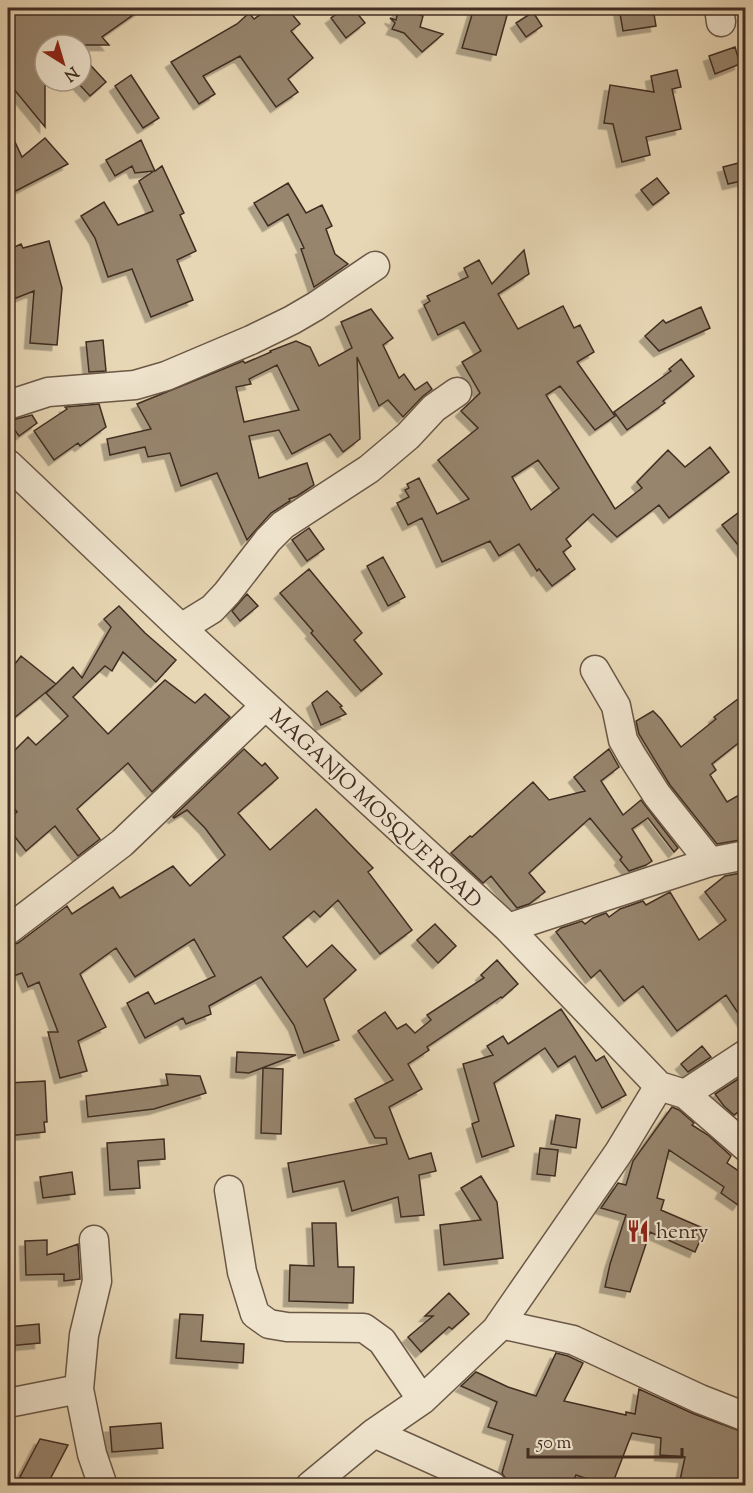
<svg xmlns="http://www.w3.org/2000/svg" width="753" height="1493" font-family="'Sorts Mill Goudy',serif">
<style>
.building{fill:#97856e;stroke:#402d22;stroke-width:1.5;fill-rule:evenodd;filter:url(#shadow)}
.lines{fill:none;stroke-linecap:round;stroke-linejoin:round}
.minor-casing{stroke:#6a5847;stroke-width:31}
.minor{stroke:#f0e5cf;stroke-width:28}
.labels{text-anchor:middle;stroke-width:4.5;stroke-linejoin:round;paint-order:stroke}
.street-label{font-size:21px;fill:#402d22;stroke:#f0e5cf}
.poi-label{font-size:21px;fill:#402d22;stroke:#f0e5cf;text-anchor:start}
</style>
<defs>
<filter id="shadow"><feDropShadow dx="-5.5" dy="5.5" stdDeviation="0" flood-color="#0004"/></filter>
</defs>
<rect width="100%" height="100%" fill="#e8d7b5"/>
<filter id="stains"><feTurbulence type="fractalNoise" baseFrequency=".00333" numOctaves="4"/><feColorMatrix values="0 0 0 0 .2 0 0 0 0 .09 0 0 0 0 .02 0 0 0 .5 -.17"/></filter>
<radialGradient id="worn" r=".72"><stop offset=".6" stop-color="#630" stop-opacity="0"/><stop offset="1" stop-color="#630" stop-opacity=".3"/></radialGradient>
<path class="building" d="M8,8H143L102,37L109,45H45V127L8,82Z
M270,8H287L300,24L291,31L313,58L288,79L298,92L276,107L240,56L203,76L215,94L199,104L171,62L237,24L249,13L254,19Z
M345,8H353L365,23L346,38L331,18Z
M399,8L423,16L420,27L443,34L422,52L404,33L392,29L395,23L390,18L396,20Z
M474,8H509L496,55L462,48Z
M619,8H653L656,26L623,31Z
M533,12L542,26L526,37L516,23Z
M735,47L740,64L715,74L709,56Z
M81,55L106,82L90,96L77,82L81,81Z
M677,70L681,87L672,89L681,129L646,137L650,155L622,162L613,124L604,123L610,85L654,92L651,76Z
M131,75L159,118L143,128L115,86Z
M8,127L22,157L45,138L68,164L8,195Z
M141,140L155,171L162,166L184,213L180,215L196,251L177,260L193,300L151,317L132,269L108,277L95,238L81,216L104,202L118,225L153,211L139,181L154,171L135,173L132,166L115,176L106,160Z
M746,161V180L728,184L723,167Z
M657,178L669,193L653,205L641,190Z
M288,183L306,213L322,205L332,226L326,229L335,254L348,264L314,287L301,249L304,248L288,214L268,226L254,203Z
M49,241L62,288L57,345L30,343L34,291L11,300L8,291V250L21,244L23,248Z
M524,250L529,274L498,294L518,329L563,306L574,328L580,325L594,352L577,362L615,416L595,430L560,386L546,395L615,509L642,488L637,482L668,450L685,467L710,447L729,472L669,518L659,505L617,537L593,514L566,539L571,546L563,552L575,569L552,586L539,569L537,571L519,544L499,556L490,541L442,562L422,518L408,525L397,503L409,497L405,490L409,488L407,484L419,478L437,514L469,499L438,460L478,428L461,411L480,393L462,362L481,351L464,322L438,335L424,305L430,301L427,296L468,277L464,268L479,260L492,284ZM538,460L559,488L531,510L512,477Z
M701,307L710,328L659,351L645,336L663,320L666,323Z
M371,309L393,338L383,345L399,378L404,374L415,390L427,382L432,389L422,397L403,417L388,400L379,406L357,357L360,439L343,452L330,434L292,454L279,430L249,436L259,478L307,463L314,485L297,496L289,499L290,501L271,513L247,540L217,473L181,486L170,453L148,457L145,447L110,455L107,439L151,429L137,404L243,361L245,363L271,352L270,351L296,341L310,347L319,366L352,348L341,322ZM277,365L299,410L244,422L236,387L251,384L249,379Z
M103,340L106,371L89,372L86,342Z
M681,359L694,376L663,401L665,403L627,430L614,412L671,371L669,369Z
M99,404L106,427L80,446L78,443L54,460L34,431L67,409L65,407Z
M32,415L37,423L19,436L8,421Z
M746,507V555L722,525Z
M309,528L324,549L307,561L292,540Z
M383,557L405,597L388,606L367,566Z
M309,569L362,633L354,640L382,674L361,691L311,633L313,631L280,593Z
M247,594L258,606L240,621L232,611Z
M119,606L145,633L176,660L156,682L123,652L112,671L105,666L73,697L108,734L165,680L195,703L205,694L230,717L152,792L128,763L77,809L100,839L78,856L55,826L26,851L8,828V819L17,812L8,801V757L28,737L36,745L68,716L46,693L56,684L8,723V673L21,656L56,684L73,667L82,678L111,627L104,619Z
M327,691L342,706L340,707L346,714L321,725L312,703Z
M746,693V737L712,764L716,770L710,775L727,802L746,791V839L717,844L670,785L639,734L636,721L653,711L661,719L681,747L716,719L714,717Z
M244,749L262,766L265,763L278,778L238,813L270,850L316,809L373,868L368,872L412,930L380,954L338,900L320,917L314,911L283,937L307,967L332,945L356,970L324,999L339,1040L304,1053L294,1025L261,977L209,1006L211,1014L186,1024L183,1018L145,1038L127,1003L148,992L155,1004L215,976L194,939L135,977L116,948L80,974L106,1027L78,1041L87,1071L60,1078L48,1032H58L39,982L28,987L22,973L8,978V946L18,943L67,906L72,914L113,887L120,898L173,866L190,886L225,855L205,828L187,810L174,818L173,817Z
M609,749L619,767L601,781L623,815L641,800L678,848L674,852L648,818L632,829L652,861L646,865L629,871L620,860L622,857L590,818L529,873L545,892L529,904L517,908L491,876L483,883L451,853L470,836L472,837L533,782L549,800L585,791L574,777Z
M746,872V1025L726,995L677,1031L643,986L624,1001L600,970L591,978L556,932L561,928L582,921L585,924L593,918L606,913L609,917L620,909L643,901L646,905L670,892L699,940L726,920L705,892L725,876Z
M435,924L456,946L438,963L417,940Z
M497,960L518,984L502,998L501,997L427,1047L429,1050L408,1064L422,1089L389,1107L409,1159L431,1153L436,1171L419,1175L424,1215L401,1217L398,1197L352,1211L344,1181L293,1192L288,1163L387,1144L386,1138H375L355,1099L393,1080L358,1031L385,1012L397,1029L406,1024L415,1033L431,1020L427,1015L484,978L481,975Z
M561,1009L596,1061L604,1056L626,1095L602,1108L575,1056L558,1067L545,1048L494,1083L514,1146L482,1157L472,1124L479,1121L463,1064L493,1055L487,1046L503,1036L508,1044Z
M702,1046L711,1057L688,1072L681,1064Z
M237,1052L296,1055L249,1073L236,1072Z
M263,1068L283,1069L281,1134L261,1133Z
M166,1074L200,1076L206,1093L154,1109L88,1117L86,1096L168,1085Z
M746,1074V1106L734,1115L724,1106L715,1094Z
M45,1081L47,1122H44L45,1132L8,1136V1083Z
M672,1107L679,1110L694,1123L692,1125L708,1135L731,1156L727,1163L746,1176V1194L738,1205L721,1193L724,1187L669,1150L657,1198L664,1200L661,1210L705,1229L695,1252L650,1232L630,1292L605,1287L610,1264L626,1215L601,1208L618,1183L626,1185L633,1161Z
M556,1115L580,1119L576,1148L551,1144Z
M164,1139L165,1159L138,1161L140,1188L110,1190L107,1143Z
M540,1148L558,1150L555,1176L537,1174Z
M72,1172L75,1194L43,1198L40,1177Z
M481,1176L497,1202L503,1258L444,1265L440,1225L481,1220L461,1188Z
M312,1223H336L338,1267H354L353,1303L289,1301L290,1265L314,1266Z
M47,1240V1255L78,1244L80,1279L64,1281V1274L26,1275L25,1241Z
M449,1293L469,1314L452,1329L449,1327L421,1352L408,1337L433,1316H425Z
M180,1314L203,1315L201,1341L244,1344L243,1363L176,1358Z
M39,1324L40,1343L8,1346V1327Z
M556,1353L568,1356L583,1363L564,1401L626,1415V1412L635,1414L639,1389L694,1414L746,1433V1485H679L685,1457L660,1455L661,1438L632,1433L612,1485H604L576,1475L572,1485H524L507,1481L502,1473L513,1435L488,1427L497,1402L461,1386L476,1372L508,1387L536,1396Z
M161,1423L163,1448L112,1452L110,1427Z
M40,1439L68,1445L47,1485H38L20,1477Z"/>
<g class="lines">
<g class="minor-casing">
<path id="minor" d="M719,8L721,22
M8,405L48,392L135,385L166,376L251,340L292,320L316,306L375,266
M8,464L181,628L508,928L659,1086L685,1094L746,1147
M181,628L212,609L227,593L268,540L283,525L369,469L408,436L434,408L457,392
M595,670L616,706L623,740L632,756L657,795L710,862
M508,928L710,862L746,855
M8,930L122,843L265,706
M685,1094L746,1054
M229,1190L242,1272L255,1314L269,1324L287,1327L364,1328L382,1341L422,1400
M94,1240L97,1281L84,1335L79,1389L92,1454L103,1486
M500,1324L573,1340L700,1399L746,1417
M8,1403L79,1389
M374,1433L492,1486
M310,1486L374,1433L422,1400L496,1330L619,1152L659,1086"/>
</g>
<use href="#minor" class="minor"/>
</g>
<defs>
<g id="restaurant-bare" transform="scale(1.8)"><path d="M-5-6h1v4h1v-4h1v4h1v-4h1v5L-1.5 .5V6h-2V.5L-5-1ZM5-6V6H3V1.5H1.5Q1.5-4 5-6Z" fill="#8f2418" stroke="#f0e5cf" stroke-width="2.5" paint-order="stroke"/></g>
</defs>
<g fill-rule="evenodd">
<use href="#restaurant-bare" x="638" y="1231"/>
</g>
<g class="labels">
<g class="street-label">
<text transform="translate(376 808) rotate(43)" y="7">MAGANJO MOSQUE ROAD</text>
</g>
<g class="poi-label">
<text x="656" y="1238">henry</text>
</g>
</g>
<rect width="753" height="1493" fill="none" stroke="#e8d7b5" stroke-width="30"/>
<rect x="9" y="9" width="735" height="1475" fill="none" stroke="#402d22" stroke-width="3"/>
<rect x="15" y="15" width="723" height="1463" fill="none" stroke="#402d22" stroke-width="1.5"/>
<g transform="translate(63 63) rotate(143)"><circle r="28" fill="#f0e5cf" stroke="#aa9b8a" stroke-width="1.5"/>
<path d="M0-4.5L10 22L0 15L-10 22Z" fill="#8f2418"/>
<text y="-9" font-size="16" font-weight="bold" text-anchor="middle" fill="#402d22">N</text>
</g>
<path d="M528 1448v9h154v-9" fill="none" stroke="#402d22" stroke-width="3"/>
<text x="537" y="1448" font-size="18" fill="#402d22" stroke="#f0e5cf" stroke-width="4.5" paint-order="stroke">50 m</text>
<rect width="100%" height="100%" filter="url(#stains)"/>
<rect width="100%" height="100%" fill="url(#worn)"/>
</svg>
